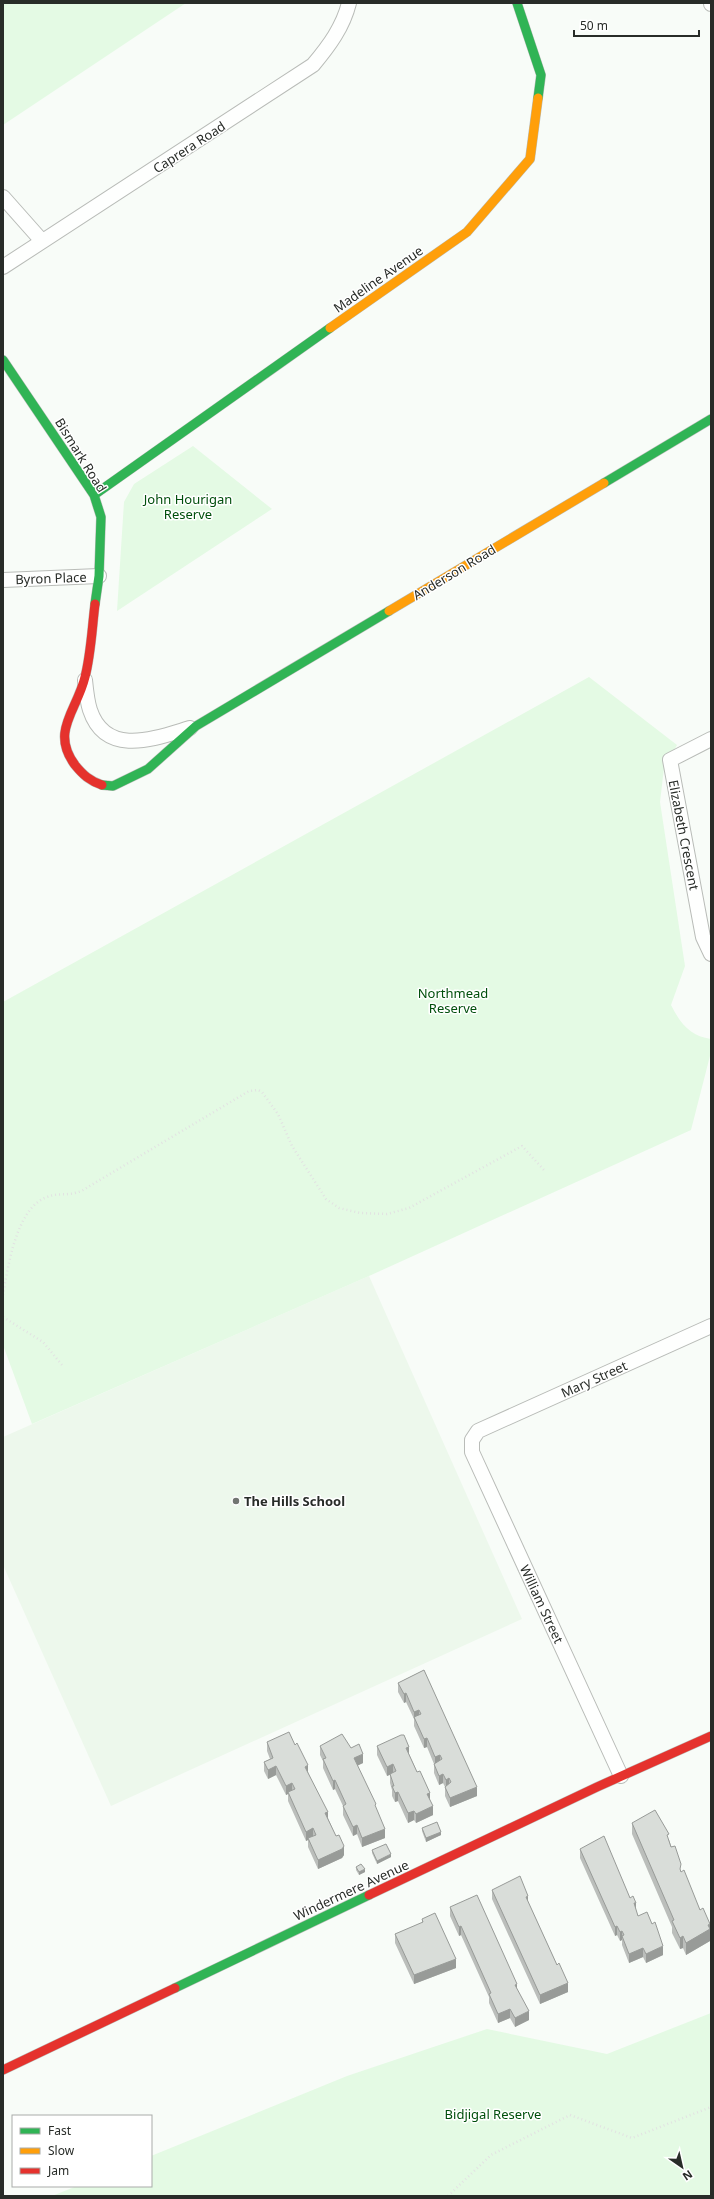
<svg xmlns="http://www.w3.org/2000/svg" width="714" height="2199" font-family="'Noto Sans',sans-serif">
<style>
.built{fill:#edf8ec}
.green{fill:#e4fae4}
.lines{fill:none;stroke-linecap:round;stroke-linejoin:round}
.street-casing{stroke:#b9bcb8;stroke-width:16}
.fast-casing{stroke:#b9bcb8;stroke-width:10}
.slow-casing{stroke:#b9bcb8;stroke-width:10}
.jam-casing{stroke:#b9bcb8;stroke-width:10}
.path{stroke:#e2e2e2;stroke-width:2.5;stroke-dasharray:1 3;stroke-linecap:butt}
.street{stroke:#fefffe;stroke-width:14}
.fast{stroke:#30b455;stroke-width:9}
.slow{stroke:#ff9f0a;stroke-width:9}
.jam{stroke:#e5322d;stroke-width:9}
.wall{fill:#bbbebb}
.shaded-wall{fill:#989b98}
.building{fill:#d9ddd9;stroke:#989b98}
.poi-dot{fill:#717571;stroke:#fff;stroke-width:1.5}
.labels{text-anchor:middle;stroke-width:3;stroke-linejoin:round;paint-order:stroke}
.street-label{font-size:13px;fill:#282c28;stroke:#fff}
.park-label{font-size:13px;fill:#004f0c;stroke:#fff}
.poi-label{font-size:13px;font-weight:bold;fill:#282c28;stroke:#fff;text-anchor:start}
</style>
<rect width="100%" height="100%" fill="#f8fcf8"/>
<path class="built" d="M369,1276L522,1619L111,1806L3,1565V1437Z"/>
<path class="green" d="M3,3H186L3,125Z
M193,446L272,509L117,611L124,502L134,484Z
M589,677L677,745L664,768L660,802L685,966L671,1005C680,1023 690,1036 711,1039V1052L691,1130L369,1276L32,1424L3,1345V1002Z
M711,2013V2196H52L77,2186H151V2156L347,2076L487,2029L607,2054Z"/>
<g class="lines">
<g class="street-casing">
<path id="street" d="M711,3V4
M3,197L42,241
M3,267L313,65C329,46 343,27 349,3
M3,580L99,576
M85,680C86,690 87,701 90,710C106,758 156,738 190,728
M711,739L670,760L703,937L711,954
M621,1776L472,1452V1440L478,1431L711,1326"/>
</g>
<g class="fast-casing">
<path id="fast" d="M517,3L541,75L538,98
M3,360L94,495L101,517L99,576L95,604
M604,483L711,419
M94,495L330,328
M102,785L113,786L148,769L196,726L389,611
M175,1988L369,1895"/>
</g>
<g class="slow-casing">
<path id="slow" d="M330,328L467,232L530,159L538,98
M389,611L604,483"/>
</g>
<g class="jam-casing">
<path id="jam" d="M95,604C92,628 91,654 85,677C77,711 50,731 75,765C83,775 90,781 102,785
M369,1895L597,1787L711,1736
M3,2070L175,1988"/>
</g>
<path class="path" d="M3,1295C8,1267 16,1208 47,1197C59,1192 70,1197 83,1190L249,1091L258,1090L262,1092L278,1114L292,1146L326,1199L339,1208L360,1213L387,1214L409,1208L522,1146L544,1170
M3,1317L43,1342L62,1365
M448,2196L491,2155L570,2115L632,2138L711,2107"/>
<use href="#street" class="street"/>
<use href="#fast" class="fast"/>
<use href="#slow" class="slow"/>
<use href="#jam" class="jam"/>
</g>
<path class="wall" d="M424,1670L477,1796L450,1807L445,1796V1787L443,1783L439,1785L434,1773V1764L427,1747L424,1748L414,1726V1719L406,1702L404,1703L398,1692V1683Z
M267,1742L308,1772L344,1855L342,1858L318,1869L308,1847V1840L306,1841L288,1801V1794L286,1795L276,1775L268,1779L264,1771V1762L270,1759L267,1751Z
M320,1746L351,1748L363,1763L357,1766L376,1808L385,1838L362,1847L357,1834L353,1836L343,1815V1806L335,1789L333,1790L323,1768V1761L320,1755Z
M377,1746L409,1754L430,1800L433,1815L416,1823L414,1820L408,1823L398,1801L395,1802L392,1796V1790L390,1783V1775L387,1776L377,1755Z
M632,1823L669,1840L681,1872L700,1910L710,1924V1941L686,1955L683,1948L680,1949L672,1933V1927L632,1834Z
M422,1828L441,1835L426,1842L422,1831Z
M580,1849L630,1898L638,1916L663,1955L646,1963L643,1957L629,1963L622,1945V1940L620,1941L617,1935L615,1936L580,1858Z
M372,1850L391,1857L377,1864L372,1853Z
M356,1867L365,1872L359,1875L356,1870Z
M492,1890L528,1902L557,1965L568,1992L540,2004L492,1899Z
M450,1907L517,1990L529,2020L515,2027L510,2018L498,2023L489,2003V1997L461,1935L459,1936L450,1916Z
M422,1919L456,1968L414,1984L395,1943V1934L422,1923Z"/>
<path class="shaded-wall" d="M406,1693V1702L404,1703V1694Z
M419,1710V1719H414V1712Z
M427,1738V1747L424,1748V1739Z
M409,1747V1756L406,1748Z
M363,1754V1763L354,1767V1758Z
M440,1755V1764L435,1766V1757Z
M393,1764V1773L387,1776V1767Z
M308,1765V1774L305,1767Z
M276,1766V1775L268,1779V1770Z
M443,1774V1783L439,1785V1776Z
M449,1778V1787L446,1789V1780Z
M335,1780V1789L333,1790V1781Z
M292,1783V1792H288V1794L286,1795V1786Z
M477,1787V1796L450,1807V1798Z
M398,1792V1801L395,1802V1793Z
M430,1793V1802L427,1794Z
M433,1806V1815L416,1823V1814Z
M414,1811V1820L408,1823V1813Z
M328,1812V1821L325,1813Z
M357,1825V1834L353,1836V1827Z
M313,1828V1837L308,1838V1840L306,1841V1832Z
M385,1829V1838L362,1847V1838Z
M441,1832V1835L426,1842V1838Z
M344,1846V1855L342,1858L318,1869V1860Z
M391,1854V1857L377,1864V1861Z
M365,1869V1872L359,1875V1872Z
M528,1896V1905L526,1897Z
M634,1903H636V1912Z
M710,1924V1941L686,1955V1943Z
M461,1926V1935L459,1936V1927Z
M617,1926V1935L615,1936V1927Z
M622,1931V1940L620,1941V1932Z
M683,1936V1948L680,1949V1938Z
M663,1946V1955L646,1963V1954Z
M643,1948V1957L629,1963V1954Z
M456,1959V1968L414,1984V1975Z
M568,1983V1992L540,2004V1995Z
M517,1984V1993L515,1985Z
M510,2009V2018L498,2023V2014Z
M529,2011V2020L515,2027V2018Z"/>
<path class="building" d="M424,1670L477,1787L450,1798L445,1787L451,1782L449,1778L446,1780L443,1774L439,1776L434,1764L442,1759L440,1755L435,1757L427,1738L424,1739L414,1717L421,1714L419,1710L414,1712L406,1693L404,1694L398,1683Z
M289,1732L295,1745L297,1743L308,1765L305,1767L328,1812L325,1813L336,1836L339,1835L344,1846L342,1849L318,1860L308,1838L316,1835L313,1828L306,1832L288,1792L295,1789L292,1783L286,1786L276,1766L268,1770L264,1762L273,1758L267,1742Z
M342,1734L351,1748L359,1744L363,1754L354,1758L376,1804L375,1805L385,1829L362,1838L357,1825L353,1827L343,1806L346,1804L335,1780L333,1781L323,1759L326,1758L320,1746Z
M401,1735H404L409,1747L406,1748L417,1772L420,1771L430,1793L427,1794L433,1806L416,1814L414,1811L408,1813L398,1792L395,1793L392,1786H394L390,1774L396,1771L393,1764L387,1767L377,1746Z
M655,1810L669,1834L667,1835L671,1847L675,1846L681,1864L680,1869L681,1872L684,1870L700,1910L703,1908L710,1924L708,1925L710,1929L686,1943L683,1936L680,1938L672,1921L674,1920L632,1823Z
M437,1822L441,1832L426,1838L422,1828Z
M604,1836L630,1898L633,1896L636,1903H634L638,1916L647,1912L652,1924L655,1922L663,1946L646,1954L643,1948L629,1954L622,1936L624,1935L622,1931L620,1932L617,1926L615,1927L580,1849Z
M386,1844L391,1854L377,1861L372,1850Z
M361,1864L365,1869L359,1872L356,1867Z
M520,1876L528,1896L526,1897L557,1965L559,1963L568,1983L540,1995L492,1890Z
M477,1895L517,1984L515,1985L529,2011L515,2018L510,2009L498,2014L489,1994L491,1993L461,1926L459,1927L450,1907Z
M435,1913L456,1959L414,1975L395,1934L423,1922L422,1919Z"/>
<circle class="poi-dot" cx="236" cy="1501" r="4"/>
<g class="labels">
<g class="street-label">
<text transform="translate(189 147) rotate(-33)" y="5">Caprera Road</text>
<text transform="translate(378 279) rotate(-35)" y="5">Madeline Avenue</text>
<text transform="translate(81 455) rotate(58)" y="5">Bismark Road</text>
<text transform="translate(454 572) rotate(-31)" y="5">Anderson Road</text>
<text transform="translate(51 578) rotate(-2)" y="5">Byron Place</text>
<text transform="translate(684 835) rotate(79)" y="5">Elizabeth Crescent</text>
<text transform="translate(594 1379) rotate(-24)" y="5">Mary Street</text>
<text transform="translate(542 1604) rotate(65)" y="5">William Street</text>
<text transform="translate(351 1890) rotate(-25)" y="5">Windermere Avenue</text>
</g>
<g class="park-label">
<text x="188" y="504">John Hourigan<tspan x="188" dy="15">Reserve</tspan></text>
<text x="453" y="998">Northmead<tspan x="453" dy="15">Reserve</tspan></text>
<text x="493" y="2119">Bidjigal Reserve</text>
</g>
<g class="poi-label">
<text x="244" y="1506">The Hills School</text>
</g>
</g>
<rect width="714" height="2199" fill="none" stroke="#282c28" stroke-width="8"/>
<rect x="12" y="2115" width="140" height="72" fill="#ffffff" stroke="#a9aba9"/>
<rect x="20" y="2128" width="20" height="6" fill="#30b455" stroke="#a9aba9"/>
<text x="48" y="2135" font-size="12" fill="#282c28">Fast</text>
<rect x="20" y="2148" width="20" height="6" fill="#ff9f0a" stroke="#a9aba9"/>
<text x="48" y="2155" font-size="12" fill="#282c28">Slow</text>
<rect x="20" y="2168" width="20" height="6" fill="#e5322d" stroke="#a9aba9"/>
<text x="48" y="2175" font-size="12" fill="#282c28">Jam</text>
<g transform="translate(682 2167) rotate(146)" stroke="#ffffff" stroke-width="3" paint-order="stroke">
<path d="M0-3L7 15L0 10L-7 15Z" fill="#282c28"/>
<text y="-6" font-size="11" font-weight="bold" text-anchor="middle" fill="#282c28">N</text>
</g>
<path d="M574 30v6h125v-6" fill="none" stroke="#282c28" stroke-width="2"/>
<text x="580" y="30" font-size="12" fill="#282c28" stroke="#ffffff" stroke-width="3" paint-order="stroke">50 m</text>
</svg>
